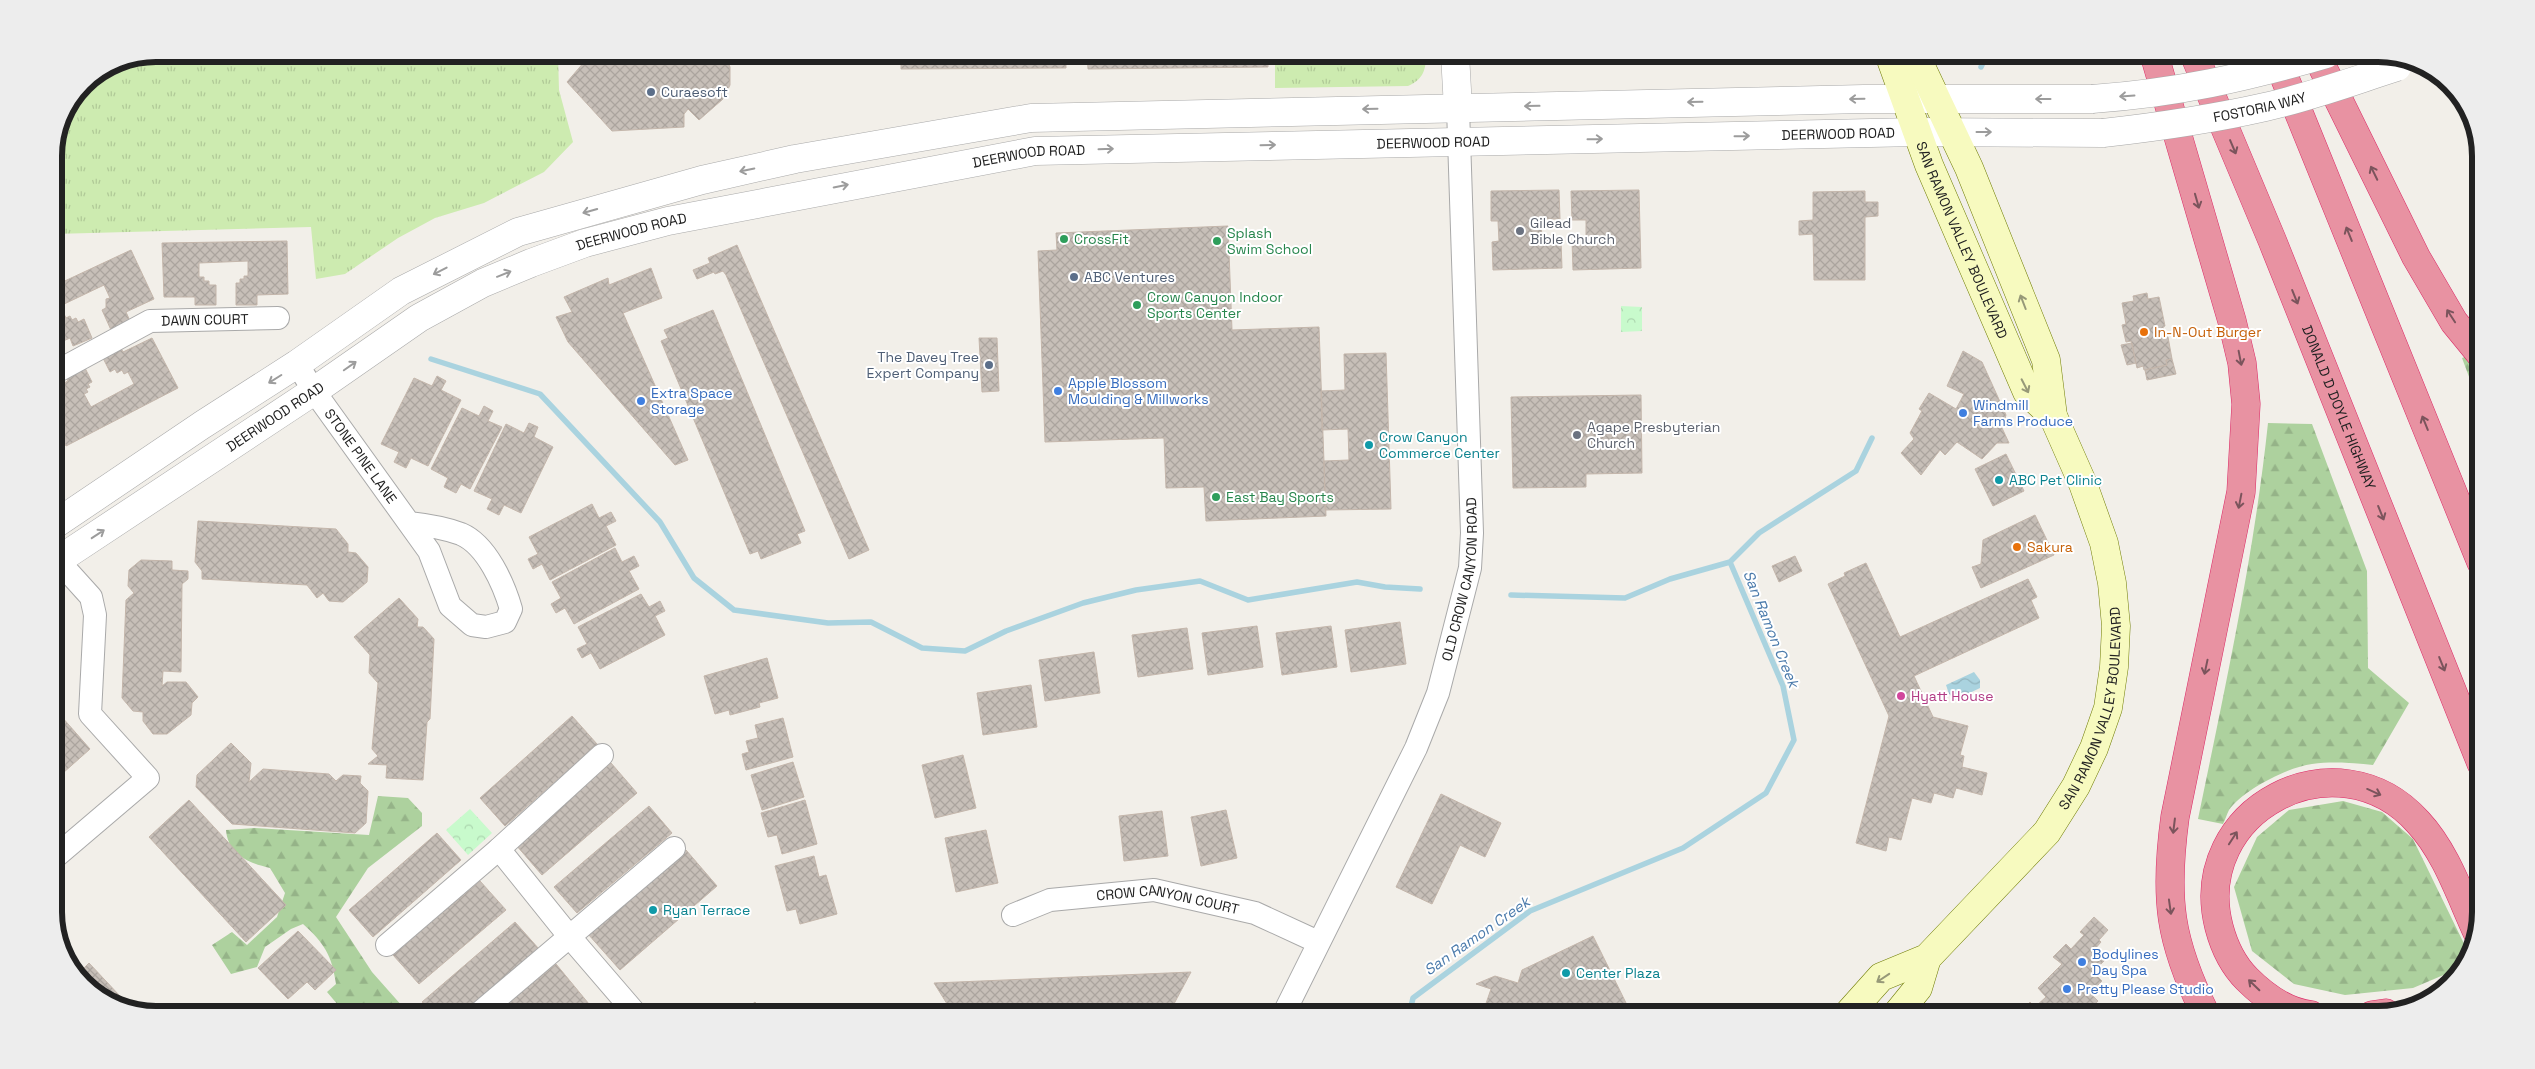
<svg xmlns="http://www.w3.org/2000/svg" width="2535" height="1069" font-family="'Space Grotesk',sans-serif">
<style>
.grass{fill:url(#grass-tufts)}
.forest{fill:url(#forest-firs)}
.park{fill:url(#park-crowns)}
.water{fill:url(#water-waves)}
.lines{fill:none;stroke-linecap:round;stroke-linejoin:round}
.stream{stroke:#aad3df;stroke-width:5.5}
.building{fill:url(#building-cross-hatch);stroke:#c4b6ab}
.minor-casing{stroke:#a9a9a9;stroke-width:24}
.tertiary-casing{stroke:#a9a9a9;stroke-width:29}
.secondary-casing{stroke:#707d05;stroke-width:29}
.motorway-casing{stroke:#dc2a67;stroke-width:29}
.minor{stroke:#fff;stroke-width:22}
.tertiary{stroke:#fff;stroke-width:28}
.secondary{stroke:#f7fabf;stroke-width:28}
.motorway{stroke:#e892a2;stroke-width:28}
.tertiary-bridge-casing{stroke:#a9a9a9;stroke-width:29;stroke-linecap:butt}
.tertiary-bridge{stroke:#fff;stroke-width:28}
.oneway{stroke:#9c9c9c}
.oneway2{stroke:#7b545c}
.oneway3{stroke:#979978}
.service-dot{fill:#5c6f8a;stroke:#fff;stroke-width:2}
.worship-dot{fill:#6b7280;stroke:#fff;stroke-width:2}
.leisure-dot{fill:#2e9e5b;stroke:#fff;stroke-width:2}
.food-dot{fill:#e8710a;stroke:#fff;stroke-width:2}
.shop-dot{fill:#3f7fe0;stroke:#fff;stroke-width:2}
.culture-dot{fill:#0f9aa8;stroke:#fff;stroke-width:2}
.hotel-dot{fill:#d1479c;stroke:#fff;stroke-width:2}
.labels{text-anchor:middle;stroke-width:4;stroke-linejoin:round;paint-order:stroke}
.service-label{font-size:14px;fill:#4e5e75;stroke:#fff;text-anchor:start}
.street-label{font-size:14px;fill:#222;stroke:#fff}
.worship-label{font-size:14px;fill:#5b616d;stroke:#fff;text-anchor:start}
.leisure-label{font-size:14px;fill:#27864d;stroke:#fff;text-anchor:start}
.food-label{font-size:14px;fill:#c56008;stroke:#fff;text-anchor:start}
.shop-label{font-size:14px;fill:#366cbe;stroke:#fff;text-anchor:start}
.culture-label{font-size:14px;fill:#0d838f;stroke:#fff;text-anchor:start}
.hotel-label{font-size:14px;fill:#b23c85;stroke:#fff;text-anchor:start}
.water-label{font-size:15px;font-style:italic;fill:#4a7aab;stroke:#fff}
.rim{fill:none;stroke:#222;stroke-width:6}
</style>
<defs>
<pattern id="grass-tufts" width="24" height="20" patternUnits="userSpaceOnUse" patternTransform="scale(1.25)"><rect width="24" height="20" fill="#cdebb0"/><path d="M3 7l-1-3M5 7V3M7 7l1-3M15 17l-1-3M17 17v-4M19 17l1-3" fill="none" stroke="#b0c997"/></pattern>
<pattern id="forest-firs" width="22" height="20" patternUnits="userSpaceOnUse" patternTransform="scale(1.25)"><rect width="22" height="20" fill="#add19e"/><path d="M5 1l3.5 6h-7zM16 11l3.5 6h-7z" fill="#95b388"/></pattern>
<pattern id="park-crowns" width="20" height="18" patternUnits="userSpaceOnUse" patternTransform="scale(1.25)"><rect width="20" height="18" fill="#c8facc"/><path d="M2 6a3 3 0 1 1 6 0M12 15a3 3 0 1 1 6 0" fill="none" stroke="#acd6af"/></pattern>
<pattern id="water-waves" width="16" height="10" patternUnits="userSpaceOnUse" patternTransform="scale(1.25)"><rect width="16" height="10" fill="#aad3df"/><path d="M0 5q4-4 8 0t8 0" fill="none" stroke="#92b5bf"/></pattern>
<pattern id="building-cross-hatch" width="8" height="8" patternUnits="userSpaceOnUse" patternTransform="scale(1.25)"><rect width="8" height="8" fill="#c7bfb8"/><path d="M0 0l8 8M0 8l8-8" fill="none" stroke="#aba49e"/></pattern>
</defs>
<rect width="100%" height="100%" fill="#f2efe9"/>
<path class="grass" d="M157,54H558L559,90L573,142L544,172L484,203L435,218L398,238L345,274L316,279L311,227L54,234V150L62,117L84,84L118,61Z
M1275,54H1426C1426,69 1424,79 1408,86L1275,88Z"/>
<path class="forest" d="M2470,355L2481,365V409L2462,358Z
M2268,423L2312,424L2367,571L2368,668L2409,703L2373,765C2353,763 2333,761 2312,764C2288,767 2243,790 2229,810C2227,814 2225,820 2223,824L2198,819C2225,688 2254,556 2268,423Z
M378,796L408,798L422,813V826L368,868L336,917L372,972L403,1007L400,1015H349L350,1013L338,1005L327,992L336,984C332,955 324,943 303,924L291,929L265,947L257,967L231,974L212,945L232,932L247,945L277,917L285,893L270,868C249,863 228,855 226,830L255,828L369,835Z
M2343,801L2382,812L2413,839L2470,956L2460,968L2413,988L2345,995L2294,984L2252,951L2234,887L2257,837L2289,810Z"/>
<path class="park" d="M1621,306L1642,307V331L1621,332Z
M470,809L492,833L468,855L446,830Z"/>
<path class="water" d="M1974,672L1980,680V688L1955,700L1949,694L1946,685Z"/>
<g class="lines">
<path class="stream" d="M1981,67L1987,54
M431,359L540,394L660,522L694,578L734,610L828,623L871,622L922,648L965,651L1006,631L1083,603L1136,590L1200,581L1248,600L1357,582L1385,587L1420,589
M1511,595L1625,598L1670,579L1730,562
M1409,1015L1413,998L1530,911L1683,848L1766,793L1794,740L1783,686L1730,562L1759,533L1856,471L1872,438"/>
</g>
<path class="building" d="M591,54H724L730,67V85L723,99L699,120L688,109L684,114V127L612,131L567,82Z
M901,54H1066V68L901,69Z
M1087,54H1268V67L1088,69Z
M1559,190L1560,219H1541L1542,241L1561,240L1562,268L1493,270L1492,242L1499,241L1498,221H1491V191Z
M1639,190L1641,268L1573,270L1572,241H1586V220H1572L1571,191Z
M1865,191V202H1878V216L1865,217V280H1814L1813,234L1799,235V221L1813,220V192Z
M1228,226L1232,330L1319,327L1326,516L1206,521L1204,487L1166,488L1164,438L1045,442L1038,251L1057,250L1056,233Z
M287,241L288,294L257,295V305H236V283H240V279H244V276H248V261L199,263V277H204V281H209V285H216V305H195V297H164L162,243Z
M737,245L869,550L849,559L726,275L723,271L715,274L714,272L697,279L693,270L710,263L708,258Z
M131,250L154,299L126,312L130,321L111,330L102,310L106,308V299L110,298L104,285L60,306L66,318L70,316L72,320L76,318L78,322L84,319L92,338L73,346L70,338L54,345V286Z
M651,268L662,298L623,313L688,460L675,465L568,342L556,317L572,312L564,297L608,278L609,285Z
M2147,293L2148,299L2159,297L2165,326L2163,327L2165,338L2168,337L2172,359L2166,360L2167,365L2144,370L2143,366L2137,368L2131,341L2126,342L2122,325L2126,324L2122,303L2134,301L2133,296Z
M713,310L805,531L797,534L801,543L761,559L758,551L750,554L661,341L668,338L664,330Z
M152,338L178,388L66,446L54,422V388L68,381L63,372L82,362L92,382L88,384L90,387L86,389L88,392L84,394L91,407L134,384L128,372L124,374L122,370L117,373L115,369L110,372L101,354L119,344L123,352Z
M979,338H997L999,391L982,392Z
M2132,343L2136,363L2127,365L2121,345Z
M1963,351L1982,362L2006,415L2002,428L2009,443H1997L1982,459L1957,442L1945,455L1940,450L1921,475L1901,453L1914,439L1910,433L1922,411L1919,409L1929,393L1956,409L1964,394L1947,386Z
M1386,353L1391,509L1325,510L1324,461L1349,460L1348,429L1322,430L1321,391L1345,390L1344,354Z
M2172,359L2176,374L2147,380L2145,370L2167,365L2166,360Z
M437,376L446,381L441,390L461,400L428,466L411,458L406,468L394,462L399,452L381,444L414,378L432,386Z
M1641,395L1642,473L1586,474V487L1513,488L1511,397Z
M484,406L493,411L488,421L502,427L470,489L461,484L456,493L444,487L448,478L431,469L462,408L479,416Z
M529,423L538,427L534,437L553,447L521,513L504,505L499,515L487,509L492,499L474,491L506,424L524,433Z
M2006,454L2024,491L1993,506L1975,469Z
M592,504L599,518L611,512L616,521L606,526L616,545L550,580L542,564L533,569L528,559L538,554L529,537Z
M2035,515L2054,555L1981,588L1972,567L1981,564L1983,540Z
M198,521L336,529L348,544V552L356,553L368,567L367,582L343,602L329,601L323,593L317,598L307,585L202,579V571L195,562Z
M615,548L622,562L634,556L639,566L629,571L639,589L574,624L565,608L556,613L551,604L561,598L552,582Z
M1795,556L1802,571L1779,582L1772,566Z
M141,560L172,561V570L188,571V579L182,584L181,672L163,671L162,686L167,682H186L198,697L192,703L191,715L167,734H153L143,721V712L133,711L122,698L126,600L134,593L128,586L129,570Z
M1866,563L1900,637L2028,579L2037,597L2031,600L2039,618L1914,676L1933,717L1968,726L1960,755L1964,756L1962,767L1987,773L1982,795L1956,788L1953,798L1934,793L1931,803L1912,798L1901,840L1889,837L1886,851L1856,843L1889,716L1828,584L1845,576L1844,573Z
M641,594L649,607L660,601L665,611L655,616L665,635L600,669L591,653L582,658L577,649L587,644L578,627Z
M399,598L418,619L417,627H423L434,639L430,719L427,722L423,780L386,778L387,765L368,764L378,756L372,749L378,683L369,673L370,655L354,637Z
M1400,622L1406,664L1351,672L1345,630Z
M1257,626L1263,667L1208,675L1202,633Z
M1331,626L1337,667L1282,675L1276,633Z
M1187,628L1193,669L1138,677L1132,635Z
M1094,652L1100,693L1045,701L1039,660Z
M767,658L778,698L759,703L760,707L730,715L729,710L715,714L704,676Z
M1031,685L1037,727L983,735L977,693Z
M54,708L90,749L54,781Z
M572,716L597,744L505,826L480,798Z
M783,718L793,757L746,770L742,754L749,752L746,741L758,738L755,725Z
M231,743L251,763L249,782L263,769L329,774L336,781L343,775L361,776L360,783L368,791L366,823L355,833L232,824L196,787L197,775Z
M963,755L976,808L935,818L922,765Z
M793,762L804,797L762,810L751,775Z
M611,763L637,793L542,875L516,845Z
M1441,794L1501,823L1485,857L1460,845L1432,904L1396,887Z
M189,800L286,905L246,942L149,837Z
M805,800L817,844L782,854L777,835L768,837L761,813Z
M649,806L672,833L577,913L554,887Z
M1226,810L1237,858L1201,866L1191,817Z
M1162,811L1168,856L1124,861L1119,816Z
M986,830L998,883L956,892L945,838Z
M437,833L461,860L373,937L349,910Z
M686,850L717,886L620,970L588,934Z
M814,856L819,877L826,875L837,914L800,924L796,909L787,911L775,866Z
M480,881L506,910L419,984L393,955Z
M2094,917L2108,930L2099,940L2101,942L2094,950L2105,960L2093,972L2102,981L2090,993L2098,1001L2086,1014L2088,1015H2022L2020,1013L2030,1002L2035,1007L2046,997L2038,988L2062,964L2053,957L2066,944L2071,949L2084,935L2080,932Z
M515,922L539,949L461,1015H434L422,1002Z
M298,931L336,970L315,990L307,982L288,999L258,968Z
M1593,936L1628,1007L1625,1015H1482L1491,989L1476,984L1495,976L1518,983L1522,970Z
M89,963L134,1011L118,1008L76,976Z
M556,964L589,1004L576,1015H494Z
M1191,972L1168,1015H954L934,983Z
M755,1002L766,1015H739Z"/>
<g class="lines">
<g class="minor-casing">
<g id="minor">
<path id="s1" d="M297,364L314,391L429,551L450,606L472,625L486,627L505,622L511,609C504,585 487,545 461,534C445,528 427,525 409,523"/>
<path id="s2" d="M54,373L150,321L278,318"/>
<path d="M54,556L91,597L95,615L90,714L148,778L54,858"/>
<path d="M499,849L569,936L637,1015"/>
<path id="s3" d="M1013,915L1050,900L1154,890L1255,913L1318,942"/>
<path d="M387,945L499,849L602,755"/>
<path d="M477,1015L674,848"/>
<path id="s4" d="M1283,1015L1416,748L1438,693L1470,568L1472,533L1458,108"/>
</g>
</g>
<g class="tertiary-casing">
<g id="tertiary">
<path d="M1455,54L1458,108"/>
<path d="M54,525L202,425L297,364L401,291L518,232L702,180L795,159L1031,118L1864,99H2092"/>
<path id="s5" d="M54,563L314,391L419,318L483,283L531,263L585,243L668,221L1035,151L1917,132L2103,133"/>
</g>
</g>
<g class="secondary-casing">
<g id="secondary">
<path id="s6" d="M1889,54L1929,165L2027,392L2053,416"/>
<path id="s7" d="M1847,1015L1881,977L1927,958L2047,832L2076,786L2094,748L2108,708L2114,667L2116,626L2112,583L2104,543L2083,484L2053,416L2046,360L1969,168L1915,54"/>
<path d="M1896,1015L1918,988L1927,958"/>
</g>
</g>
<g class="motorway-casing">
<g id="motorway">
<path d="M2154,54L2232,321L2242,363L2246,404L2241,492L2175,817C2164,898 2169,941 2206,1015"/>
<path id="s8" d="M2194,54L2272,240L2481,763"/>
<path d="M2275,54L2481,562"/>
<path d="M2316,54L2416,257L2454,322L2481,355"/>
<path d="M2311,1015C2286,1012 2265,997 2247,979C2233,965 2224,946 2219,927C2189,810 2337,732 2418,822C2446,852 2460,895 2477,932"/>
<path d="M2372,1015L2386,1013"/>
</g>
</g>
<use href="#minor" class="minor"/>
<use href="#tertiary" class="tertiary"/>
<use href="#secondary" class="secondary"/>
<use href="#motorway" class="motorway"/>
<g class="tertiary-bridge-casing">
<g id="tertiary-bridge">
<path d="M2092,99C2176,93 2245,78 2326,54"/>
<path id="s9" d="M2103,133C2157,127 2212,119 2265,107C2310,97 2353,81 2397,67"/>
</g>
</g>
<use href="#tertiary-bridge" class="tertiary-bridge"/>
</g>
<defs><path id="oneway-shaft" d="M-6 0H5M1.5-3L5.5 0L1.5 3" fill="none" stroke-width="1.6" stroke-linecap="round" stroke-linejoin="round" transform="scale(1.25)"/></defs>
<g class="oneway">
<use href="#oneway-shaft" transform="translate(2127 96) rotate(176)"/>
<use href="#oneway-shaft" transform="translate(1857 99) rotate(179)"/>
<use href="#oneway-shaft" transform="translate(2043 99) rotate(180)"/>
<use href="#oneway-shaft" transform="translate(1695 102) rotate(179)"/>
<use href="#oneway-shaft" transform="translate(1532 106) rotate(179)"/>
<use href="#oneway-shaft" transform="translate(1370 109) rotate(179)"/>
<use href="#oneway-shaft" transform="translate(1984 132)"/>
<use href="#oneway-shaft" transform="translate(1742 136) rotate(-1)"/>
<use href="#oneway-shaft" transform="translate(1595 139) rotate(-1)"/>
<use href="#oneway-shaft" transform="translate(1268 145) rotate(-1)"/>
<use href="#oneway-shaft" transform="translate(1106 149) rotate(-2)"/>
<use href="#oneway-shaft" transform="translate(747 170) rotate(168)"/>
<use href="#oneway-shaft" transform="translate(841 186) rotate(-11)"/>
<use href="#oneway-shaft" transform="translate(590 211) rotate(164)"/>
<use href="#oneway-shaft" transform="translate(440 271) rotate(153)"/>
<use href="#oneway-shaft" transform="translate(504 274) rotate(-22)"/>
<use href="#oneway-shaft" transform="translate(350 366) rotate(-35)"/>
<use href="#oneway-shaft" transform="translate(275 379) rotate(148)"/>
<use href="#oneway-shaft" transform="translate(98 534) rotate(-33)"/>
</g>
<g class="oneway2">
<use href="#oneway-shaft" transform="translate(2233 147) rotate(67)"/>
<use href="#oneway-shaft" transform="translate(2374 173) rotate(-116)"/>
<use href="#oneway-shaft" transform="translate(2197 201) rotate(74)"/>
<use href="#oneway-shaft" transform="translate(2349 234) rotate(-112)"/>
<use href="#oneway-shaft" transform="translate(2295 297) rotate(68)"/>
<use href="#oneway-shaft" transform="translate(2451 316) rotate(-123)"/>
<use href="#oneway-shaft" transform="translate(2240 358) rotate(79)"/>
<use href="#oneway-shaft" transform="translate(2425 423) rotate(-112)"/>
<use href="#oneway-shaft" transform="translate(2240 501) rotate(101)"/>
<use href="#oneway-shaft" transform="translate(2381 513) rotate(68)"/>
<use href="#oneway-shaft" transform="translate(2442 664) rotate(68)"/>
<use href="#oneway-shaft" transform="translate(2206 667) rotate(102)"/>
<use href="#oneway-shaft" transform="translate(2374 792) rotate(24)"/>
<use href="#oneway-shaft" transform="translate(2174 826) rotate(97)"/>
<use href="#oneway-shaft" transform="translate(2233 838) rotate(-57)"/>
<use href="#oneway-shaft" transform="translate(2170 907) rotate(82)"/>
<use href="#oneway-shaft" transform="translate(2254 985) rotate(-136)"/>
</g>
<g class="oneway3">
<use href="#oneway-shaft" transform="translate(2023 302) rotate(-111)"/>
<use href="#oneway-shaft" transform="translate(2025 386) rotate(63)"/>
<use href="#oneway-shaft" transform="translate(1883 978) rotate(146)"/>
</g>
<g class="service-dot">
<circle cx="651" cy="92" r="5"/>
<circle cx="1074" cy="277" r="5"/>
<circle cx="989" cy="365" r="5"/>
</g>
<g class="worship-dot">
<circle cx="1520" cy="231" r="5"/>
<circle cx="1577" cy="435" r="5"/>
</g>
<g class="leisure-dot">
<circle cx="1064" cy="239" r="5"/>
<circle cx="1217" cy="241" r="5"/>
<circle cx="1137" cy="305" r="5"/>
<circle cx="1216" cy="497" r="5"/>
</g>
<g class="food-dot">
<circle cx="2144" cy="332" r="5"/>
<circle cx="2017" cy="547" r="5"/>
</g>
<g class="shop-dot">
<circle cx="1058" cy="391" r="5"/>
<circle cx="641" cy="401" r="5"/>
<circle cx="1963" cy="413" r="5"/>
<circle cx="2082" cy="962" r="5"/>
<circle cx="2067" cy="989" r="5"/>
</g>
<g class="culture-dot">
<circle cx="1369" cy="445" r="5"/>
<circle cx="1999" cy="480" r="5"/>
<circle cx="653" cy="910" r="5"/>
<circle cx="1566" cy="973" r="5"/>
</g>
<circle class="hotel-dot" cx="1901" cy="696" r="5"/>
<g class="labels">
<g class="service-label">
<text x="661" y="97">Curaesoft</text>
<text x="1084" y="282">ABC Ventures</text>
<text x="979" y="362" text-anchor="end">The Davey Tree<tspan x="979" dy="16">Expert Company</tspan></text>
</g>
<g class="street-label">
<text dy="5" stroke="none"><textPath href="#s9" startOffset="159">FOSTORIA WAY</textPath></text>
<text dy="5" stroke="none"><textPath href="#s5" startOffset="1885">DEERWOOD ROAD</textPath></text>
<text dy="5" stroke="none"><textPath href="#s5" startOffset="1480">DEERWOOD ROAD</textPath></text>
<text dy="5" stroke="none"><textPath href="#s5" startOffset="1075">DEERWOOD ROAD</textPath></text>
<text dy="5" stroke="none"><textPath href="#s5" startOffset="670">DEERWOOD ROAD</textPath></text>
<text dy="5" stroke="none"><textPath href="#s6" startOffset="200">SAN RAMON VALLEY BOULEVARD</textPath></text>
<text dy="5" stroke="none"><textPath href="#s2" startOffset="164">DAWN COURT</textPath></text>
<text dy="5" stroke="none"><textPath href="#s8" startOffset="382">DONALD D DOYLE HIGHWAY</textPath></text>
<text dy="5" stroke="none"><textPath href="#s5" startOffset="265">DEERWOOD ROAD</textPath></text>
<text dy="5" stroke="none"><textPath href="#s1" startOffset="112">STONE PINE LANE</textPath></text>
<text dy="5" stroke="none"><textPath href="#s4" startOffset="474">OLD CROW CANYON ROAD</textPath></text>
<text dy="5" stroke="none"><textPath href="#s7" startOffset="409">SAN RAMON VALLEY BOULEVARD</textPath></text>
<text dy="5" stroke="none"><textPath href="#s3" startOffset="159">CROW CANYON COURT</textPath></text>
</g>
<g class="worship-label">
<text x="1530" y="228">Gilead<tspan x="1530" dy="16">Bible Church</tspan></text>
<text x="1587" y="432">Agape Presbyterian<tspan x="1587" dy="16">Church</tspan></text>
</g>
<g class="leisure-label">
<text x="1227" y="238">Splash<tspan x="1227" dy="16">Swim School</tspan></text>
<text x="1074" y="244">CrossFit</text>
<text x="1147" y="302">Crow Canyon Indoor<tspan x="1147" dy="16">Sports Center</tspan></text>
<text x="1226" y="502">East Bay Sports</text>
</g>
<g class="food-label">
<text x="2154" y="337">In-N-Out Burger</text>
<text x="2027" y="552">Sakura</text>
</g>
<g class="shop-label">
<text x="1068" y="388">Apple Blossom<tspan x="1068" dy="16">Moulding &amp; Millworks</tspan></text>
<text x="651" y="398">Extra Space<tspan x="651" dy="16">Storage</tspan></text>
<text x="1973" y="410">Windmill<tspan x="1973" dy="16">Farms Produce</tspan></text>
<text x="2092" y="959">Bodylines<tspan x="2092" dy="16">Day Spa</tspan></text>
<text x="2077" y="994">Pretty Please Studio</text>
</g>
<g class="culture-label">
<text x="1379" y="442">Crow Canyon<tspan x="1379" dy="16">Commerce Center</tspan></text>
<text x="2009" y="485">ABC Pet Clinic</text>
<text x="663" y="915">Ryan Terrace</text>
<text x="1576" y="978">Center Plaza</text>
</g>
<g class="hotel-label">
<text x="1911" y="701">Hyatt House</text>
</g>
<g class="water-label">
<text transform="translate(1771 629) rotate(68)" y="5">San Ramon Creek</text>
<text transform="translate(1477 936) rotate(-35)" y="5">San Ramon Creek</text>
</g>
</g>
<path d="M0 0H2535V1069H0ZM156 62H2378A94 94 0 0 1 2472 156V912A94 94 0 0 1 2378 1006H156A94 94 0 0 1 62 912V156A94 94 0 0 1 156 62Z" fill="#ededed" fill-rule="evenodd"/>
<path class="rim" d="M156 62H2378A94 94 0 0 1 2472 156V912A94 94 0 0 1 2378 1006H156A94 94 0 0 1 62 912V156A94 94 0 0 1 156 62Z"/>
</svg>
